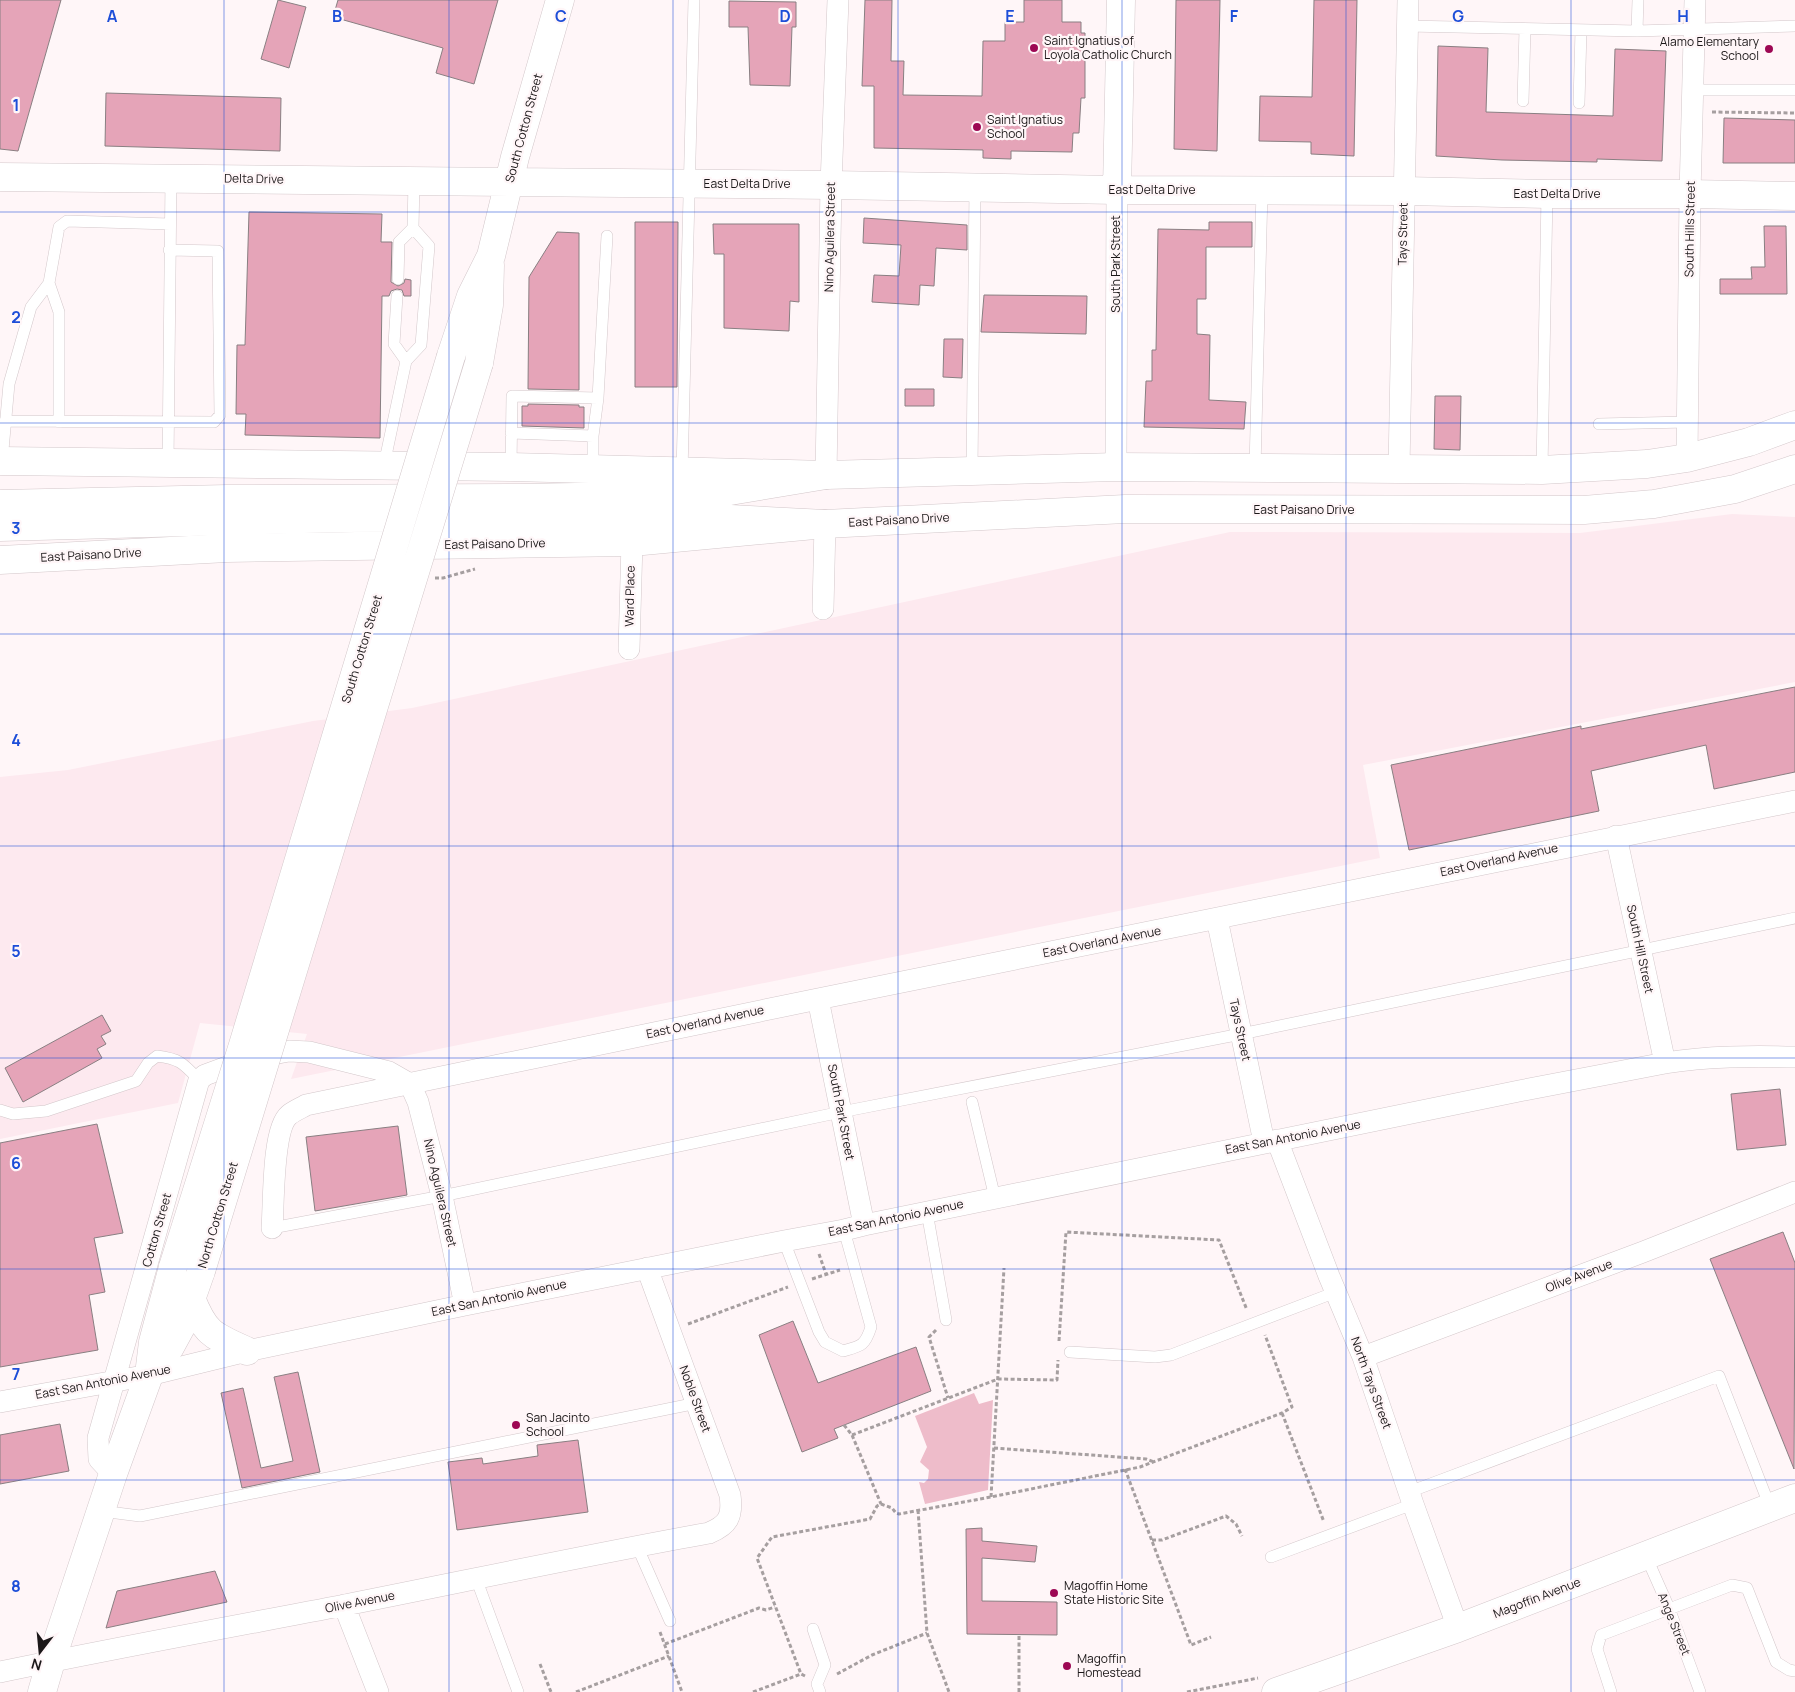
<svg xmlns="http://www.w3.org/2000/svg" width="1795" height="1692" font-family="Manrope,sans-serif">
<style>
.built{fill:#fde9ef}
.green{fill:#eebcca}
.building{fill:#e5a4b8;stroke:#897f82}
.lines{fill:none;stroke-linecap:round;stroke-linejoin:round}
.lane-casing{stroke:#d3c7ca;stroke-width:12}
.street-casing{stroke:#d3c7ca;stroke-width:22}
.secondary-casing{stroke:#d3c7ca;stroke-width:29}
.primary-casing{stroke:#d3c7ca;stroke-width:29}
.highway-casing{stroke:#d3c7ca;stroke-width:29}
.path{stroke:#a69fa0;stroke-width:3;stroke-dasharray:4 2.5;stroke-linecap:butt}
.lane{stroke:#fff;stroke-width:11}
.street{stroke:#fff;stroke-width:21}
.secondary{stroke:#fff;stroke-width:28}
.primary{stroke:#fff;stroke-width:28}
.highway{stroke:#fff;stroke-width:28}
.secondary-bridge-casing{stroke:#d3c7ca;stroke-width:29;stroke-linecap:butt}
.secondary-bridge{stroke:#fff;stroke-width:28}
.grid{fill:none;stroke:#1d4ed8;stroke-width:1;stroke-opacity:0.55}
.poi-dot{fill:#9d0854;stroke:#fff6f8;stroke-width:2}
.labels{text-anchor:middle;stroke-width:4.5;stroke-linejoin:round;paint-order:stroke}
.poi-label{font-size:12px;fill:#1c1819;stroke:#fff6f8;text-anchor:start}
.street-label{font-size:12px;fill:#1c1819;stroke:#fff6f8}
.grid-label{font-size:16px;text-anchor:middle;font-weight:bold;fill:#1d4ed8;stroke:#fff6f8;stroke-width:4.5;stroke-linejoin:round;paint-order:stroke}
</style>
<rect width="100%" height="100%" fill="#fff6f8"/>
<path class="built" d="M1732,514L1795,517V682L1363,765L1380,858L291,1079L307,1034L200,1023L178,1103L0,1139V777L68,770L313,721L412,708L1230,532L1580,533Z"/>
<path class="green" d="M974,1393L979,1404L993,1400L988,1490L925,1504L919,1482L924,1483L928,1479L929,1470L920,1462L927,1447L915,1416Z"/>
<path class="building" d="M0,0H61L18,151L0,149Z
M278,0L306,7L289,68L261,59Z
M338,0H498L474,84L436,73L443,48L333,17Z
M865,0H892L891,61H904L903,95L982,96L983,41H1005V22H1024V0H1062V22H1081V33H1085V98H1081L1079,133H1073L1072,152L1011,151V159L983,158V150L874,148V86H862Z
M1176,0H1220L1217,151L1174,149Z
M1314,0H1357L1354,156L1311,154V142L1259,141L1260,96L1312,97Z
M729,1L796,2V27H792L790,86L750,85L748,27H729Z
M1438,46L1488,48L1486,112L1613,116L1615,49L1666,51L1662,161L1597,159V162L1502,160L1436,156Z
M106,93L281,98L280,151L105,146Z
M1724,118L1795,120V163H1723Z
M249,212L382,214L381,242H392L391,282L398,286L404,283L405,279L411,280V296H404L402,290L397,289L391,291L389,296H382L380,438L245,435L246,414H236L237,345H245Z
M864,218L967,225V250L936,248L934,286L920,285L919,305L872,302L874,275L899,276L901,245L863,243Z
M635,222H678L677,387H635Z
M1209,222H1252V247H1206V299H1197V334L1210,335L1209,400L1246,402L1244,429L1144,427L1146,381H1152V350H1156L1158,229L1209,230Z
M713,224H799V302L790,301L789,331L724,328V254H714Z
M1764,226H1786L1787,294H1720V279H1752L1751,267H1765Z
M557,232L579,233V390L528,389L529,277Z
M984,295L1087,296L1086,334L981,332Z
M944,339H963L962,378L943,377Z
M905,389H934V406H905Z
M1435,396H1461L1460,450L1434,449Z
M528,404L579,405V407H584V428L522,426V406H528Z
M1795,687V772L1714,789L1706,745L1591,771L1599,811L1409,850L1391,765L1581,726V729Z
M102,1015L111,1031L101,1036L106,1044L97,1049L102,1058L23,1102L5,1068Z
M1780,1089L1786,1145L1737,1150L1731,1094Z
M97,1124L123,1233L94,1238L105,1292L89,1295L98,1350L0,1367V1143Z
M398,1126L407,1195L315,1211L306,1137Z
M1783,1232L1795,1263L1794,1469L1710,1259Z
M793,1321L818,1383L916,1347L931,1391L834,1429L838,1438L802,1452L759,1335Z
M298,1372L320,1472L242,1488L221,1393L243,1388L261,1468L293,1461L274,1377Z
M60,1424L69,1471L0,1484V1435Z
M578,1440L588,1512L457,1530L448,1462L482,1458L483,1464L538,1456L537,1445Z
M982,1528V1541L1037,1546L1035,1562L982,1558V1601L1057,1602V1635L967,1634L966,1529Z
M215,1571L227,1602L106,1628L117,1591Z"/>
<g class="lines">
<g class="lane-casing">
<path id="lane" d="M1407,26L1637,31L1795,26
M1637,31L1638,0
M1693,90H1795
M1523,101L1525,29
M1579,103L1581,30
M398,279L399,242L413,228
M49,283L59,312V422
M397,296L394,344L406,361L421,345L429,246L413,228L414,181
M5,421L214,422L220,415L218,251L169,250
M1599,424L1687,422
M511,433L593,436
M2,461L9,384L31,307L49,283L59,227L67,221L170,224
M168,464L171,178
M384,465L406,361
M511,467L512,396L598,398
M593,468V436L598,398L607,236
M1255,468L1262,190
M1542,470L1547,194
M972,471L975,188
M682,472L694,0
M972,1102L995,1198
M0,1110L13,1114L46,1111L136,1081L148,1063L157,1056C180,1059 183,1063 199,1080
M927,1212L946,1320
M272,1228L442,1196L841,1112L1241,1034L1795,918
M784,1241L819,1332L825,1342L843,1351C861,1346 865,1346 871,1327L844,1230
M1070,1352L1155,1357L1171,1355L1336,1292
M1409,1492L1719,1376L1770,1507
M101,1511L140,1516L697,1403
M637,1546L670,1621
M1646,1556L1669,1608L1700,1692
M1271,1557L1413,1504
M476,1578L518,1692
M813,1629L825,1665L817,1684L820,1692
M1611,1692L1597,1649L1601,1635L1732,1585L1747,1588L1776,1662L1789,1670L1795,1671"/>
</g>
<g class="street-casing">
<path id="street" d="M1687,458L1690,194L1695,0
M1116,467L1117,190
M1399,468L1408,0
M826,475L831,185L838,0
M823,609L825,524
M629,649L632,542
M1616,836L1665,1063
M1217,919L1264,1142
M818,999L864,1225
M1277,1140L1329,1276L1363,1357L1413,1504L1458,1628
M272,1228C274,1204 272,1129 289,1115C294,1111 301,1108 306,1105L818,999L1795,801
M1363,1357L1643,1252L1795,1192
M0,1402L149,1375L247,1351L465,1305L784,1241L844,1230L864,1225L1519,1091L1665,1063C1708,1056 1751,1056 1795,1057
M113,1474L99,1459L98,1438L199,1080L205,1075L251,1058L289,1051L309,1052L389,1072L410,1084L418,1102L442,1196L465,1305
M344,1605L378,1692
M0,1672C115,1648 230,1627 345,1605C466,1581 587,1555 709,1533C728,1525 733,1517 730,1495L647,1268"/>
</g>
<g class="secondary-casing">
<path id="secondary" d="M0,177L831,185L1117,190L1404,191L1547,194H1690L1795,196
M1117,190L1121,0
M451,356L471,296L491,256L515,157L560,0
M479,363L489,305L490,265
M191,1298C205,1334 213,1336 247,1351
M150,1373L170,1347L182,1325L201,1271
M42,1692L51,1661L113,1474L149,1375L153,1342L173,1267
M1276,1692L1458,1628L1795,1498"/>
</g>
<g class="primary-casing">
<path id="primary" d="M0,461L511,467L826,475L1116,467L1542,470L1647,464L1687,458L1749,442L1795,425
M0,560L227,548L632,542L825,524L1125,509L1584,510L1654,504L1735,489L1795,469"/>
</g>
<g class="highway-casing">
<path id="highway" d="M0,504L227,499L520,498L687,495L730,491L826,475
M0,527L344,518L571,517L712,518L825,524"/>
</g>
<path class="path" d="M1712,112L1795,113
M435,578H443L475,569
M819,1254L826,1274
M812,1279L840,1270
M688,1324L788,1287
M936,1330L929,1337L948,1398
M1059,1341L1066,1232L1219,1240L1247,1310
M1282,1413L1324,1522
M844,1425L852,1435L881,1504
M852,1435L998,1379L1057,1380L1058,1360
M994,1448L1146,1459L1154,1462
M1125,1469L1191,1645L1211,1637
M991,1497L1004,1268
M918,1510L927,1633L949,1692
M1152,1540H1162L1226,1516L1236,1524L1242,1536
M660,1632L682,1692
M665,1644L759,1608L766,1610L775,1607
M540,1664L551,1692
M837,1674L872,1655L927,1633
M805,1676L801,1674L757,1558L772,1537L870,1519L877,1506L881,1504L892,1508L896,1513L899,1514L991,1497L1140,1467L1282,1413L1292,1407L1265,1335
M576,1692L669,1656
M753,1692L801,1674
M1019,1692V1635
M1187,1692L1258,1678"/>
<use href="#lane" class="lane"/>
<use href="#street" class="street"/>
<use href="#secondary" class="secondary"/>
<use href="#primary" class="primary"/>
<use href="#highway" class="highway"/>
<g class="secondary-bridge-casing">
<path id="secondary-bridge" d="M173,1267L243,1045L451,356
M201,1271L479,363"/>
</g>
<use href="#secondary-bridge" class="secondary-bridge"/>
</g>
<path class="grid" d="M224,0V1692M449,0V1692M673,0V1692M898,0V1692M1122,0V1692M1346,0V1692M1571,0V1692M0,212H1795M0,423H1795M0,634H1795M0,846H1795M0,1058H1795M0,1269H1795M0,1480H1795"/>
<g class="poi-dot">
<circle cx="1034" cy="48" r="5"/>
<circle cx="1769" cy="49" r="5"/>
<circle cx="977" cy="127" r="5"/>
<circle cx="516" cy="1425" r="5"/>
<circle cx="1054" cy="1593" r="5"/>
<circle cx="1067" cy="1666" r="5"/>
</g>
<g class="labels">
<g class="poi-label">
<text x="1044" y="45">Saint Ignatius of<tspan x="1044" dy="14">Loyola Catholic Church</tspan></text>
<text x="1759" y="46" text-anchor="end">Alamo Elementary<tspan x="1759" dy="14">School</tspan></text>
<text x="987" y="124">Saint Ignatius<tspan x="987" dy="14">School</tspan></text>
<text x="526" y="1422">San Jacinto<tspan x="526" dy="14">School</tspan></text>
<text x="1064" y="1590">Magoffin Home<tspan x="1064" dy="14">State Historic Site</tspan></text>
<text x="1077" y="1663">Magoffin<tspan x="1077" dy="14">Homestead</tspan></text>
</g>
<g class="street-label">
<text transform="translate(524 128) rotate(-75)" y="4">South Cotton Street</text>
<text transform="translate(254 179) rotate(1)" y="4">Delta Drive</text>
<text x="747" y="188">East Delta Drive</text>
<text x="1152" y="194">East Delta Drive</text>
<text x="1557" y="198">East Delta Drive</text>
<text transform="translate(1690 229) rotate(-89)" y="4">South Hills Street</text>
<text transform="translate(1403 234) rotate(-89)" y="4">Tays Street</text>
<text transform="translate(830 237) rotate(-89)" y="4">Nino Aguilera Street</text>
<text transform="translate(1116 264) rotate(-90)" y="4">South Park Street</text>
<text x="1304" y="514">East Paisano Drive</text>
<text transform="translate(899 520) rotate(-3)" y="4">East Paisano Drive</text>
<text transform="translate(495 544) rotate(-1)" y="4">East Paisano Drive</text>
<text transform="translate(91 555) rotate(-3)" y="4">East Paisano Drive</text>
<text transform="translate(630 596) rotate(-89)" y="4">Ward Place</text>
<text transform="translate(362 649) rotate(-73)" y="4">South Cotton Street</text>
<text transform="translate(1499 860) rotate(-12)" y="4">East Overland Avenue</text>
<text transform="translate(1102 942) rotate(-11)" y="4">East Overland Avenue</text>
<text transform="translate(1640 949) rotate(78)" y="4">South Hill Street</text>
<text transform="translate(705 1022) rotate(-12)" y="4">East Overland Avenue</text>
<text transform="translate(1240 1030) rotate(78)" y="4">Tays Street</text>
<text transform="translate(841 1112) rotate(79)" y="4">South Park Street</text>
<text transform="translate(1293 1137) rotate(-11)" y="4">East San Antonio Avenue</text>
<text transform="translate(440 1193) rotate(77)" y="4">Nino Aguilera Street</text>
<text transform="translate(218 1215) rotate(-73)" y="4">North Cotton Street</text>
<text transform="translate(896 1218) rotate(-12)" y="4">East San Antonio Avenue</text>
<text transform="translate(157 1230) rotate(-74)" y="4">Cotton Street</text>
<text transform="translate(1579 1276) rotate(-21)" y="4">Olive Avenue</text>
<text transform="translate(499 1298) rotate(-12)" y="4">East San Antonio Avenue</text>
<text transform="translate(103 1382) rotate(-11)" y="4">East San Antonio Avenue</text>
<text transform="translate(1371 1383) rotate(70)" y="4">North Tays Street</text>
<text transform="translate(695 1399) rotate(70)" y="4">Noble Street</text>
<text transform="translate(1537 1598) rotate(-21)" y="4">Magoffin Avenue</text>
<text transform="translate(360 1602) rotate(-11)" y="4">Olive Avenue</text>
<text transform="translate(1674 1624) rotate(68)" y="4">Ange Street</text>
</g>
</g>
<g class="grid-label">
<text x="112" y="22">A</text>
<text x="337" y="22">B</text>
<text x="561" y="22">C</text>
<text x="785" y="22">D</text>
<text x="1010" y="22">E</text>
<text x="1234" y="22">F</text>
<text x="1458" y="22">G</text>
<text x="1683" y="22">H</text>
<text x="16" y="111">1</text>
<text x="16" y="323">2</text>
<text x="16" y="534">3</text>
<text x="16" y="746">4</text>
<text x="16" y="957">5</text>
<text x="16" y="1169">6</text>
<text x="16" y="1380">7</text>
<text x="16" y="1592">8</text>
</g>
<g transform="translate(40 1652) rotate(196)" stroke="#fff6f8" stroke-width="4" paint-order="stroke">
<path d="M0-4L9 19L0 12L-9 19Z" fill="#1c1819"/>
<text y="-8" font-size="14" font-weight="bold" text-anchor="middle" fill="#1c1819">N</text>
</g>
</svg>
